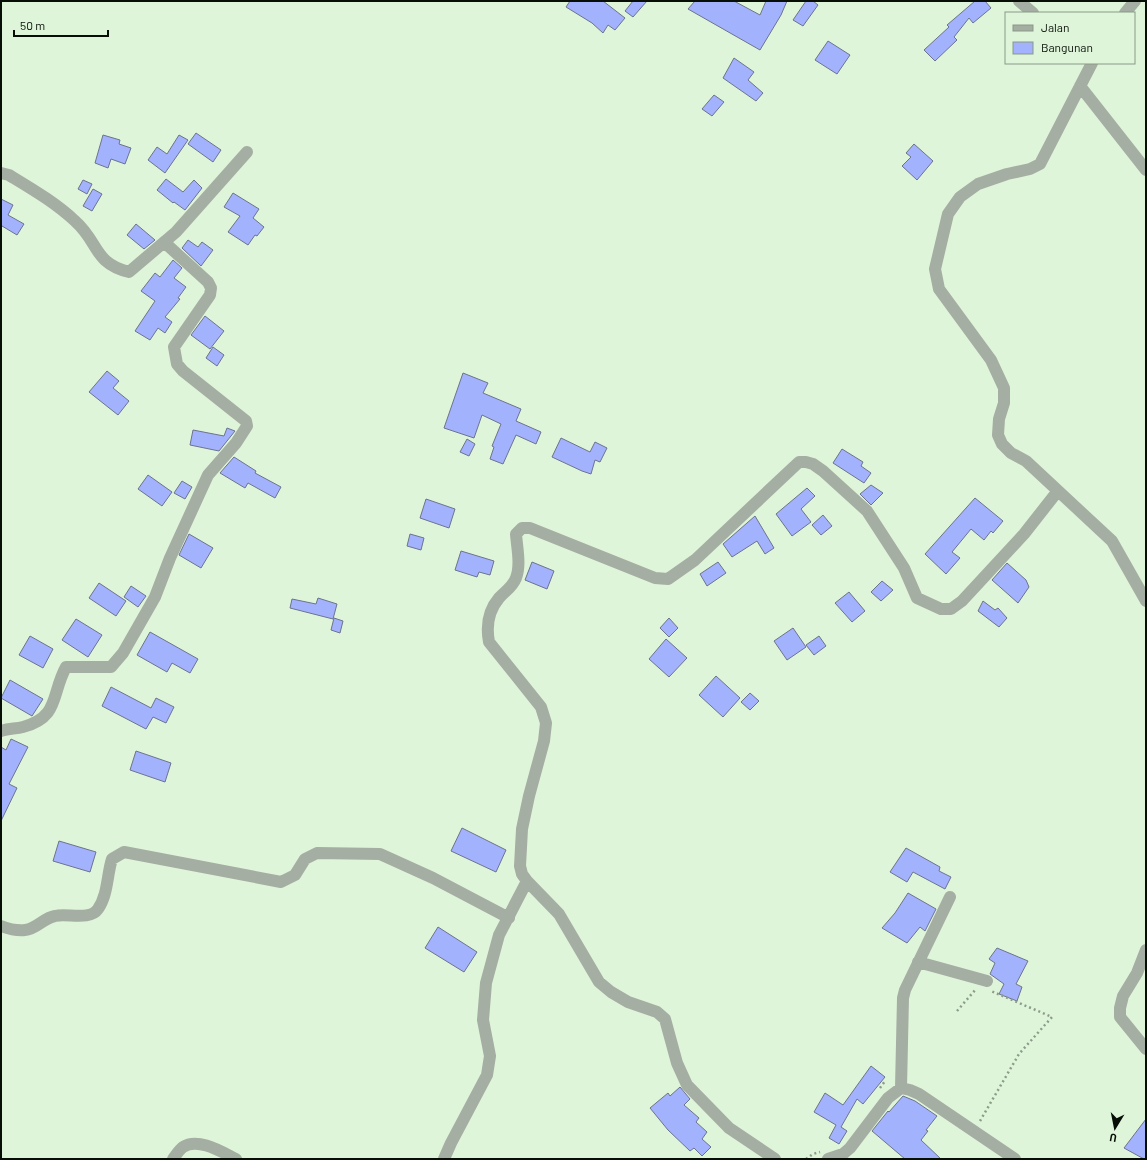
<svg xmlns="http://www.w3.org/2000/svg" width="1147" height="1160" font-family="Barlow,sans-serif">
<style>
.building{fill:#a2b2fd;stroke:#6d738e}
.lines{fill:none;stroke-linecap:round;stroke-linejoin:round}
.path{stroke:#8c9c89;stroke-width:2.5;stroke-dasharray:2 3;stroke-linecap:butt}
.minor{stroke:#a5aea2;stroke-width:12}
</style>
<rect width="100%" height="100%" fill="#dff5da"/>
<path class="building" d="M570,1H603L625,18L615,30L608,25L603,33L592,23L566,7Z
M633,1H647L633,17L625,11Z
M695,1H734L760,15L766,1H787L781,15L760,50L688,9Z
M806,1H813L818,5L803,26L793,20Z
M975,1H985L991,8L973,23L969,18L954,37L957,40L935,61L924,50L949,27L947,25Z
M828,41L850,55L837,74L815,60Z
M734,58L754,72L748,80L763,93L756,101L723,78Z
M714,95L724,102L712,116L702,109Z
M196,133L221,150L213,162L188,144Z
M103,135L120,140L119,144L131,148L125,164L111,159L108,168L95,163Z
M179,135L188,140L165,173L148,160L157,147L167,154Z
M914,144L933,161L917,180L902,166L911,157L906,153Z
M166,179L183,192L194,180L202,188L185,210L174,202L173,203L157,190Z
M83,180L92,184L87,194L78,189Z
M93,189L102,194L92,211L83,206Z
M233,193L259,209L253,218L264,227L257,236L255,235L248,245L228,232L240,216L224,207Z
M1,199L13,205L8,215L24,224L17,235L2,226L1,228Z
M136,224L155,240L144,249L127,235Z
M188,240L198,247L202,242L213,250L201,266L182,248Z
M173,260L182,268L174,278L186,287L178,298L180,299L165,317L172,322L165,333L158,328L150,340L135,331L155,301L141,291L155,273L160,277Z
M205,316L224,331L210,349L191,335Z
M213,347L224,355L217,366L206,358Z
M107,371L119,381L113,388L129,401L118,415L89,392Z
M463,373L488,383L483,393L521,409L516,421L541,432L536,444L516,435L503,464L490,459L494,447L492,446L501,424L482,415L474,438L444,428Z
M227,428L235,431L219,451L190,445L193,430L224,436Z
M561,438L590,452L595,442L607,448L600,462L595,460L591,474L582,471L552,457Z
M467,439L475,444L469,456L460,452Z
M842,449L863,462L861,466L871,473L864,483L833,463Z
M234,457L256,471L255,473L281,487L275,498L248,483L245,488L220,473Z
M148,475L172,492L162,506L138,489Z
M182,481L192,487L185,499L174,493Z
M871,485L883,493L871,505L860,494Z
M807,488L815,496L801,509L811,522L792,536L776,514Z
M975,498L1003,521L993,533L991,531L984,540L971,529L952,552L960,558L946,574L925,554Z
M426,499L455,509L449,528L420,518Z
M823,515L832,526L821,535L812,525Z
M755,516L774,548L765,554L757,541L732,557L723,544Z
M189,534L213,548L201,568L179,555Z
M410,534L424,538L421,550L407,546Z
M461,551L494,561L490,575L479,572L477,577L455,570Z
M532,562L554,571L547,589L525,580Z
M718,562L726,573L707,586L700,574Z
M1007,563L1026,580L1029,587L1018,603L992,580Z
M882,581L893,590L881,601L871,592Z
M99,583L126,601L116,616L89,598Z
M131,586L146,596L138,607L124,597Z
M849,592L865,611L852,622L835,603Z
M318,598L337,604L333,619L290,608L292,599L316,604Z
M983,601L995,610L998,608L1007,618L999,627L978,611Z
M334,618L343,621L340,633L331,630Z
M669,618L678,628L669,637L660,628Z
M76,619L102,635L88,657L62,640Z
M793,628L806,647L787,660L774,641Z
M150,632L198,659L190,673L172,663L167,672L137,655Z
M30,636L53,649L43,668L19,655Z
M819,636L826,646L814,655L806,645Z
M666,639L687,658L669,677L649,659Z
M716,676L740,698L723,717L699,695Z
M10,680L43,699L32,716L1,698Z
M111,687L151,708L156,698L174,707L166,723L153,717L146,729L102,706Z
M750,693L759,701L750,710L741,702Z
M11,739L28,747L9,784L17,788L1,821V747L6,750Z
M136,751L171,763L165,782L130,770Z
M462,828L506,850L496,872L451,851Z
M59,841L96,852L90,872L53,861Z
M906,848L940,867L939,871L951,877L945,889L913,872L907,882L890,872Z
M908,893L936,909L925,931L920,927L907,943L882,928L895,913Z
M438,927L477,952L464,972L425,948Z
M997,948L1028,961L1016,984L1022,987L1017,1001L999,994L1004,984L990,974L995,963L989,959Z
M871,1066L885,1077L863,1104L857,1099L841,1127L847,1131L839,1144L829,1138L836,1125L814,1112L825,1093L843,1105Z
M680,1087L690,1099L684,1105L699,1118L696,1122L707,1132L702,1139L711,1147L702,1156L694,1148L690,1151L668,1130L650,1108L668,1093L670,1096Z
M903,1096L915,1101L937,1116L926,1130L928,1131L921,1140L941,1159H905L872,1131L888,1111L889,1112Z
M1146,1119V1159H1144L1124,1148Z"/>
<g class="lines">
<path class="path" d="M957,1011L976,989
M880,1088L885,1081
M980,1121L1019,1054L1052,1017L991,991
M806,1159L813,1154L820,1152"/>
<path class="minor" d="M1019,1L1033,13
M1125,13L1135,1
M1092,63L1040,164L1030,169L1007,174L978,184L960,197L948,214L935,269L939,289L991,360L1004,388V403L999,419L998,435L1002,444L1011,453L1026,461L1112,541L1146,601
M1080,86L1146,170
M1,173L9,175C32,189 56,203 75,221C99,242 93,263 129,272L176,232L247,152
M1,731C8,728 15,729 23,727C60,717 51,694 66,667H111L123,653L155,597L170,558L208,475L236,443L247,426L246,421L183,371L177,364L174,347L210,295L211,288L208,282L164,242
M527,881L559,914L599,982L611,992L628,1002L657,1012L665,1019L677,1063L687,1085L729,1128L775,1159
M1,926C9,929 17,931 25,930C37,929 43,918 55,916C67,913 90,921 98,909C108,895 107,874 112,859L124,852L281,882L295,875L305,859L317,853L380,854L433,878L509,918
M1146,950L1137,973L1123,996L1120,1008V1017L1146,1049
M918,962L987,981
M901,1088L903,998L905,990L950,897
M173,1159C176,1155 179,1150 183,1147C198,1137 222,1152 236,1159
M444,1159L451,1143L487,1075L490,1056L483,1020L486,983L499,935L527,881L522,874L520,866L522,829L529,796L544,741L546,723L541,707L489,642C486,626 488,611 499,598C505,591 512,588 516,578C521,565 517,548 516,534L522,528H530L655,578L668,579L695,560L799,462H806L813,464L823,471L867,511L904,568L917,598L941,609H951L962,601L1024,534L1057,492
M828,1159L843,1154L850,1148L888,1098L901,1088L910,1090L919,1094L1015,1159"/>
</g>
<rect width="1147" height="1160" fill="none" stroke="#070e06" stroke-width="4"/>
<rect x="1005" y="12" width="130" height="52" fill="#dff5da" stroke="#899985"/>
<rect x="1013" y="25" width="20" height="6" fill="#a5aea2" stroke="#899985"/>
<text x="1041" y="32" font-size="12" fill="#070e06">Jalan</text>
<rect x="1013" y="42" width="20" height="12" fill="#a2b2fd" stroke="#899985"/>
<text x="1041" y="52" font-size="12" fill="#070e06">Bangunan</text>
<g transform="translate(1115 1128) rotate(190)" stroke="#dff5da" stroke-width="3" paint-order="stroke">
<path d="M0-3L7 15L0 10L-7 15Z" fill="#070e06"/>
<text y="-6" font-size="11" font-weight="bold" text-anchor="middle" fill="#070e06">U</text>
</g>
<path d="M14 30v6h94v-6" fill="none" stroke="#070e06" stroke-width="2"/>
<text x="20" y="30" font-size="12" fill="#070e06" stroke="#dff5da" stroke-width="3" paint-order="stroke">50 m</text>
</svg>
